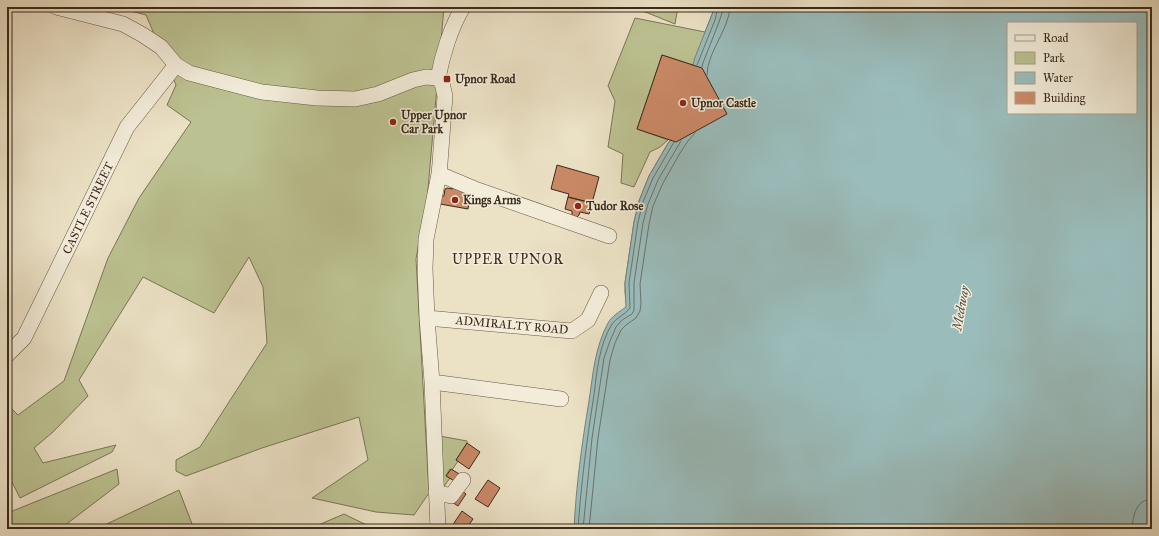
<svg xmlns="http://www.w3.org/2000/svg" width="1159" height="536" font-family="'IM FELL Great Primer',serif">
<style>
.green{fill:#bcc191;stroke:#7b7656}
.water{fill:#9abcbb;stroke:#74827b;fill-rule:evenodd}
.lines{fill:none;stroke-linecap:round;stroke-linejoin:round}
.shore{stroke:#6a736c;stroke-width:1}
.building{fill:#ca8966;stroke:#3a2a1c}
.minor-casing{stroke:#665846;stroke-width:16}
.minor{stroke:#f2ecd9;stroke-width:15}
.poi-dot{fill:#8f2418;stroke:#f2ecd9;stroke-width:1.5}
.labels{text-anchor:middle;stroke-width:3;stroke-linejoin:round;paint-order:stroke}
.poi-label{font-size:12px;font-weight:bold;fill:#3a2a1c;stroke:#f2ecd9;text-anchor:start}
.street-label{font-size:12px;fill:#3a2a1c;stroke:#f2ecd9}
.water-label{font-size:13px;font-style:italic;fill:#524e44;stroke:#f2ecd9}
.quarter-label{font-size:14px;letter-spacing:1px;fill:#3a2a1c;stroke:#f2ecd9}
</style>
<rect width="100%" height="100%" fill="#ebe1c5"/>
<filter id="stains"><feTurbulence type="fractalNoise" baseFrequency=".005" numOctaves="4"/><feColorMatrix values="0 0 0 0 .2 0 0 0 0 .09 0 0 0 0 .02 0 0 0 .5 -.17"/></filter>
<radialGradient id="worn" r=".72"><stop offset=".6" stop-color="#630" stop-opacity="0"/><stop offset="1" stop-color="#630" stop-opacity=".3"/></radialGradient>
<path class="green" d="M115,7H444L427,200L416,259L429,493L414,515L376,512L312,498L368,460L359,417L262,448L186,476L176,471V460L200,447L267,343L263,287L249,257L214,313L143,277L79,380L88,396L53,432L34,448L43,463L116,445L112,452L20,498L7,472V404L18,415L64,381L108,258L139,198L191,122L167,105L176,85L146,15Z
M633,7H678L675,24Z
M715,7H802L788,63L772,152L740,307L626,303L625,292V283L634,222L639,201L649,176L667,145L676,132L692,114L696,107L697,98L692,75L693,65L662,55L637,129L668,140L660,147L650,152L634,187L621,183L623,154L608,147L615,101L608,86L635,18L705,32Z
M440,436L467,441V443L456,460L458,461L452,470L450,469L446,475L450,478L443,488Z
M117,469L119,484L60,529H7V511L10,512Z
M179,490L194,529H96Z
M344,514L375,529H309Z"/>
<path class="water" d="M715,7H1152V505L1147,529H574C576,486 582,443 589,401C593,374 595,347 608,323C612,316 619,312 626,307L625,283L634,222L639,201L649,176L667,145L676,132L692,75L694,60ZM1008,23H1136V113H1008Z"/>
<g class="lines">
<path class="shore" d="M697,65L715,20L718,7
M702,67L703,63L719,22L724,7
M707,75C707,52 729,30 730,7
M578,529C581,484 587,439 594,395C597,371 599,345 612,324C617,317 625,315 630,308L629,283L638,222L643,202L653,178L674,142
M583,529L592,438L604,358L610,341L616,327L622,320L632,314L634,310V283L643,223L648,204L658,180L681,141
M589,529L598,438L610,360L615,343L621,330L626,325L636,318L640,311L641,303L640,284L649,224L653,206L663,183L680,153L688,141L695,133
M1132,529C1133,516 1136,499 1152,499"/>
</g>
<path class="building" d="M662,55L702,68L727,114L676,142L637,129Z
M557,165L599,177L592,203L568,197L569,194L551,189Z
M455,187L471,192L468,209L440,204L441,196H444L445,189L447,188L453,189Z
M568,197L592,203L589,214L580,212L579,215L577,217H573L572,214V211L565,209Z
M467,443L480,452L469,469L456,460Z
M451,469L461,475L456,482L446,476Z
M488,480L500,488L488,507L475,499Z
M461,490L466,494L458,506L452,502Z
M462,511L473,519L466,529H450Z"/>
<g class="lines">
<g class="minor-casing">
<path id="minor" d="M56,7L123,24L143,35L161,47L176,65L189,73L262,92L317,98L355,99L378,94L413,80L426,77L438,78L442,83L445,96L440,163L439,174L426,239L425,269L427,318L432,382L438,529
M438,78C442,56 451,27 463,7
M439,174L475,189L609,236
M427,318L572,331L588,320L601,293
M7,355L24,338L127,127L176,65
M432,382L561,399
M436,492L451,496L463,480"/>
</g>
<use href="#minor" class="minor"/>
</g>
<g class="poi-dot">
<rect x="443" y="75" width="8" height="8" rx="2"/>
<circle cx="683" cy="103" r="4"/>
<circle cx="393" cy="122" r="4"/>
<circle cx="455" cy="200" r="4"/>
<circle cx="578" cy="206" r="4"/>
</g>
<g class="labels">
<g class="poi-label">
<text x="455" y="83">Upnor Road</text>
<text x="691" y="107">Upnor Castle</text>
<text x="401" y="119">Upper Upnor<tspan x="401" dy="14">Car Park</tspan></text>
<text x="463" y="204">Kings Arms</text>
<text x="586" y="210">Tudor Rose</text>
</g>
<g class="street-label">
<text transform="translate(88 208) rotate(-64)" y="4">CASTLE STREET</text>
<text transform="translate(512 325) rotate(5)" y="4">ADMIRALTY ROAD</text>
</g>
<g class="water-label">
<text transform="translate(960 308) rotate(-80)" y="5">Medway</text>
</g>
<g class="quarter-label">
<text x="508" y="264">UPPER UPNOR</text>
</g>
</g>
<rect width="1159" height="536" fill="none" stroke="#ebe1c5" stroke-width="24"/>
<rect x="8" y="8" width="1143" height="520" fill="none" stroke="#3a2a1c" stroke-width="2"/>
<rect x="12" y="12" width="1135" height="512" fill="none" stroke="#3a2a1c"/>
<rect x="1007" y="22" width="130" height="92" fill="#f2ecd9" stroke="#a89e8d"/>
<rect x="1015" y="35" width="20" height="6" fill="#f2ecd9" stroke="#a89e8d"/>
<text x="1043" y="42" font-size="12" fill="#3a2a1c">Road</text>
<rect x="1015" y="52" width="20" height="12" fill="#bcc191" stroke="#a89e8d"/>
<text x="1043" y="62" font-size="12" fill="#3a2a1c">Park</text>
<rect x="1015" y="72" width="20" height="12" fill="#9abcbb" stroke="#a89e8d"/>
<text x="1043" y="82" font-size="12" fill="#3a2a1c">Water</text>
<rect x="1015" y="92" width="20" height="12" fill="#ca8966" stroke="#a89e8d"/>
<text x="1043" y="102" font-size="12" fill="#3a2a1c">Building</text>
<rect width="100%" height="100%" filter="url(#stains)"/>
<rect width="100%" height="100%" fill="url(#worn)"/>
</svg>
